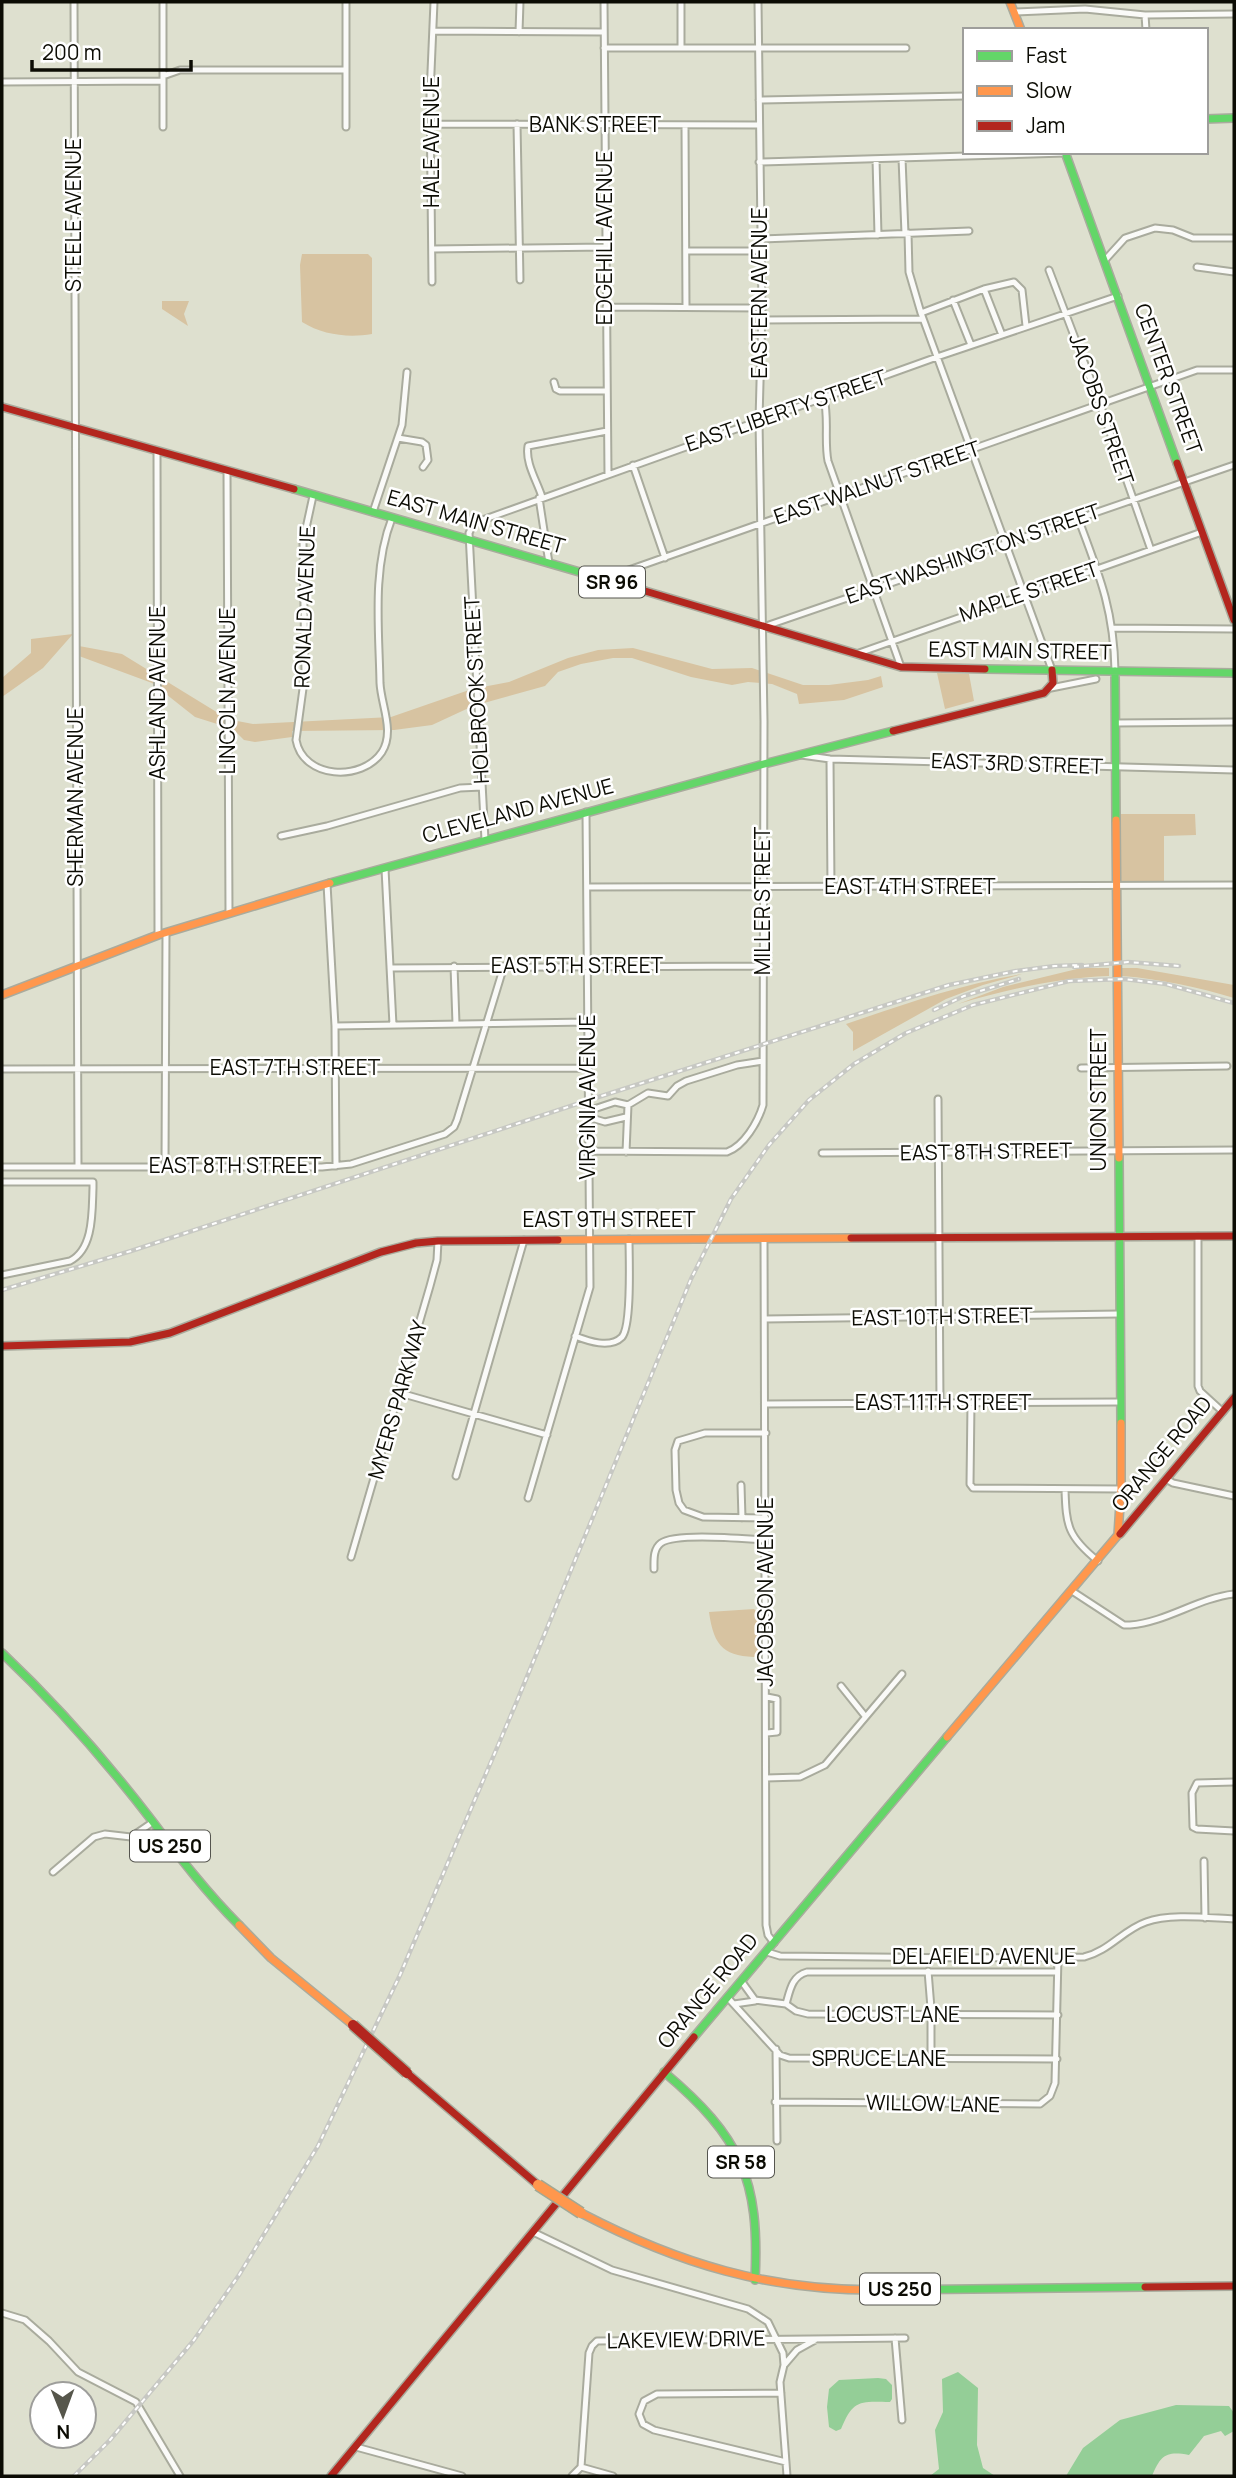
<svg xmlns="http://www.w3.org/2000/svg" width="1236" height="2478" font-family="Manrope,sans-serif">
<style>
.green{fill:#d7c3a1}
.water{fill:#94ce97}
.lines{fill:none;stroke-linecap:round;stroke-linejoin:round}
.street-casing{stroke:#a9ab9d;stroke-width:9}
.fast-casing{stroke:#a9ab9d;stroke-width:10}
.slow-casing{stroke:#a9ab9d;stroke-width:10}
.jam-casing{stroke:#a9ab9d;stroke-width:10}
.street{stroke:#fafaf8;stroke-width:5}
.fast{stroke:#63d668;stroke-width:7}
.slow{stroke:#ff974d;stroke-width:7}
.jam{stroke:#b3261e;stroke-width:7}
.rail-casing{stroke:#c7c8c3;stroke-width:4.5}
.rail{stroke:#fff;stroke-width:2;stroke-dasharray:5;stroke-linecap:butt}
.slow-bridge-casing{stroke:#a2a894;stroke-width:13;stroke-linecap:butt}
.jam-bridge-casing{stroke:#a2a894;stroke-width:13;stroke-linecap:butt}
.slow-bridge{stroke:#ff974d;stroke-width:10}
.jam-bridge{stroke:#b3261e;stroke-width:10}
.labels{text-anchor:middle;stroke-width:5;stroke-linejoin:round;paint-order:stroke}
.shield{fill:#fff;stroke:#55554f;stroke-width:2}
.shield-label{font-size:19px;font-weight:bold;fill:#0c0c04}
.street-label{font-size:21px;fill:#0c0c04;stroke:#fff}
</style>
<rect width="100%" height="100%" fill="#dee0cf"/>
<path class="green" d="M302,254H368L372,258V334C348,338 323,335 302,322L300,265Z
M162,301H189L184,314L188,326L162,309Z
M73,634L43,668L2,697V678L31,653V639Z
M79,646L122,654L223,716L232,720L253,724L391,717L472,689L509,682L568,658L598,650L633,648L712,669L752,668L803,685H829L868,680L881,676L883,687L844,700L799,704L797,694L772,684L748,682L732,685L691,677L632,658H613L581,664L558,672L545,686L473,706L432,725L394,730L292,731V737L255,742L244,740L233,729L195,717L152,683L79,656Z
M937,673L969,674L974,701L945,709Z
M1120,814H1195L1196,835L1164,836V882H1120Z
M1081,968H1109V976C1057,978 1009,989 958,1004L1003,987Z
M1121,968H1137L1234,985V998C1197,987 1161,979 1122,976Z
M1022,974L983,985L946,999L853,1051V1032L846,1024C905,1004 961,984 1022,974Z
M754,1609L759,1614L760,1657C725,1657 714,1648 709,1612Z"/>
<path class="water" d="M958,2372L978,2388L977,2445L983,2468L995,2476H930L939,2469L935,2430L943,2412L942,2379Z
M878,2378L886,2379L892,2385V2399L890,2402C859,2401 853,2400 841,2429L836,2431L829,2427L827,2407L829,2389L839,2380Z
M1176,2405L1229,2406L1234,2413V2431L1225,2436L1221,2431L1204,2436L1189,2455C1166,2451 1161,2455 1152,2476H1066L1083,2448L1120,2420Z"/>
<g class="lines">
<g class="street-casing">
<path id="street" d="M74,2L78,1166
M163,2V127
M346,2V127
M604,2L608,474
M1015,12L1085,9L1145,15L1234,14
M1145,15L1146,30
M434,31L604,32
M519,32L520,2
M604,48H906
M681,48V2
M163,76L180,70H346
M2,82L163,81
M759,100L965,96
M431,124L759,125
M517,124L520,280
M685,125L686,307
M902,158L905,234
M876,159L878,235
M759,162L1065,153
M908,233L909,272L921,313L1052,670
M762,239L969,231
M432,249L606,247
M686,251H762
M1105,260L1125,238L1155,228L1173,230L1193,238H1234
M1197,267L1234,272
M1049,270L1100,404L1151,550
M432,282L430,95L434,2
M984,289L1002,335
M953,300L971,345
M606,307L762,308
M921,313L984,289L1014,282L1022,290L1026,326
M761,320L923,319
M554,382L556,389L560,391H607
M824,398C829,419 824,440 828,461L901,667
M398,438L422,442L426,445L428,460L423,467
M157,451L158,935
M633,465L665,558
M227,471L229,912
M313,496L303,542L305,674L296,740C303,779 362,782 382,752C395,731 381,705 380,683C379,629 372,569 392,518
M542,497C537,481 525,463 528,446L607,431
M539,498L549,563
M373,512L402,425L407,372
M1078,518C1099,574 1114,610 1115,671
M606,578L1197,370H1234
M766,626L1234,465
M1113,628L1234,629
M859,653L1202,532
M1051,688L1096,679
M1116,723L1234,722
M801,755L830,759L1234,770
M830,759L831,887
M281,836L327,826L460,788L482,787
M485,840L469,533L474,523L937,357L1118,296
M385,869L393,1025
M327,884L335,1026L336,1166
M587,887L1234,885
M454,966L456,1024
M390,968L764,966
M335,1026L588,1022
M1081,1068L1227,1066
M2,1069L588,1068
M938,1099L940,1403
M588,1111L615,1102L628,1105L648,1093L668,1096L677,1086L686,1081L737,1065L763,1061
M588,1117L605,1122L626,1117
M589,1151L727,1152C744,1146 758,1122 763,1105L764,721L759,420L762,308L758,2
M626,1152L628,1105
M822,1153L1234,1150
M165,1166L166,933
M2,1167H322L351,1164L445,1134L454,1127L457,1120L504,966
M2,1182H93V1188C92,1211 94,1249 70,1261L2,1275
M1198,1236V1386L1200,1391L1223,1412
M764,1239L766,1925L768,1935L774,1943
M765,1319L1119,1314
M575,1336C588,1341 610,1349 622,1337C632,1325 629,1257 629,1239
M400,1393L547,1435
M971,1403L970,1484L973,1488L1121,1489
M765,1404L1120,1402
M766,1433H705L678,1441L675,1450L676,1490L679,1503L684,1510L703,1517L766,1518
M456,1476L524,1240
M1166,1479L1173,1483L1234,1496
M741,1485L742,1518
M1065,1489C1066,1526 1068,1537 1098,1561
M528,1498L590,1287L586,812
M351,1557L430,1286L437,1260L438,1241
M654,1569C654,1560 653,1549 661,1543C676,1532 746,1539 766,1540
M1072,1591L1124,1625H1130C1167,1622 1198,1598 1234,1594
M841,1686L865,1716
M767,1697L777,1699V1732L767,1733
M766,1778L800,1777L825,1765L902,1674
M1234,1782L1197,1783L1192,1793L1193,1827L1197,1829L1234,1831
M1204,1861L1205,1918
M53,1872L94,1837L105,1834L131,1837L153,1822
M767,1952L780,1956L968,1958L1084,1957C1109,1951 1123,1930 1146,1922C1170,1913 1209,1918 1234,1919
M928,1971L931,2008V2059
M742,1982L755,2000L786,2004L796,2011L808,2014L1058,2015
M728,1998L780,2055L789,2058L1057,2059
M734,2004L755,2001
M786,2004C790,1990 792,1976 807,1972H1057
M776,2049L777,2141
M775,2102L1040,2104L1050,2096L1055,2083L1058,1957
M533,2232L612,2270L748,2309L768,2322L783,2353L784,2365L780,2382L787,2476
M2,2313L25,2320L49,2341L78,2372L136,2402L180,2476
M895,2338L902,2420
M785,2364L797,2350L815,2340
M781,2393L657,2394L644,2401L639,2414L643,2424L654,2430L786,2462
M356,2447L462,2476
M581,2467L589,2353L592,2346L597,2341L905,2338
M581,2467L613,2476
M572,2476L581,2467"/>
</g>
<g class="fast-casing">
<path id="fast" d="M1206,119L1234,118
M1065,152L1177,463
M294,489L645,591
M985,669L1234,673
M1115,671L1116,820
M330,883L764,764L893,731
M1119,1158L1121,1423
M2,1653C57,1705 107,1762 153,1822C180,1858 207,1893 239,1925
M694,2037L947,1737
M664,2072C741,2137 760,2179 755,2280
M880,2290L1145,2287"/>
</g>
<g class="slow-casing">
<path id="slow" d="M1010,2L1021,30
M1116,820L1119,1158
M2,995L158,935L330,883
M558,1240L851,1238
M947,1737L1118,1535L1121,1489V1423
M239,1925L271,1958L353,2025
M581,2213C679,2264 769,2291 880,2290"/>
</g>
<g class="jam-casing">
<path id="jam" d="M2,407L294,489
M1177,463L1234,620
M645,591L901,667L985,669
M893,731L1044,693L1053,683L1052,670
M851,1238L1234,1236
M2,1346L130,1342L170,1333L381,1252L416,1243L438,1241L558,1240
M1120,1534L1234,1398
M407,2073L538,2185
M1145,2287L1234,2286
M331,2476L694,2037"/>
</g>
<use href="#street" class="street"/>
<use href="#fast" class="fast"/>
<use href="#slow" class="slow"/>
<use href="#jam" class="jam"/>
<g class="rail-casing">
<path id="rail" d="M1074,967L1128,962L1179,966
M934,1010L964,996L1019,979
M2,1290L131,1251L589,1100L949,985L1016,971L1055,966L1082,965
M74,2476L110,2440L194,2340L239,2275L318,2146L400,1975L517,1701L691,1279L731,1199L769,1145L809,1100L854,1064L906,1033L973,1005L1069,981L1124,979L1166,984L1234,1003"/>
</g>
<use href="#rail" class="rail"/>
<g class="slow-bridge-casing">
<path id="slow-bridge" d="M538,2185L581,2213"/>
</g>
<g class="jam-bridge-casing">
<path id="jam-bridge" d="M353,2025L407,2073"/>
</g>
<use href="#slow-bridge" class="slow-bridge"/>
<use href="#jam-bridge" class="jam-bridge"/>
</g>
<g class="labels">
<g class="shield">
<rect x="579" y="566.5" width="66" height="31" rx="5"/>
<rect x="130" y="1830.5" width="80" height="31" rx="5"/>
<rect x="708" y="2146.5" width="66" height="31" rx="5"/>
<rect x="860" y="2273.5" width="80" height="31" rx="5"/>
</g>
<g class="shield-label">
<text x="612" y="589">SR 96</text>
<text x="170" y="1853">US 250</text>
<text x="741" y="2169">SR 58</text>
<text x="900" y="2296">US 250</text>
</g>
<g class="street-label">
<text x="595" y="132">BANK STREET</text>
<text transform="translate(432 142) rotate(-90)" y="7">HALE AVENUE</text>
<text transform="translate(74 215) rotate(-90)" y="7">STEELE AVENUE</text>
<text transform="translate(605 238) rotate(-90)" y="7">EDGEHILL AVENUE</text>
<text transform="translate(760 293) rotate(-90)" y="7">EASTERN AVENUE</text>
<text transform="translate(1168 379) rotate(70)" y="7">CENTER STREET</text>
<text transform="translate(1101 409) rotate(71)" y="7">JACOBS STREET</text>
<text transform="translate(786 411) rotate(-19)" y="7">EAST LIBERTY STREET</text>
<text transform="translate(877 483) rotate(-19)" y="7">EAST WALNUT STREET</text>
<text transform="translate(476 522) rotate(16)" y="7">EAST MAIN STREET</text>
<text transform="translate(973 554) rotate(-19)" y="7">EAST WASHINGTON STREET</text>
<text transform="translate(1029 592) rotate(-19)" y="7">MAPLE STREET</text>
<text transform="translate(305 607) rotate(-88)" y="7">RONALD AVENUE</text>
<text transform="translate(1020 651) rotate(1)" y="7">EAST MAIN STREET</text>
<text transform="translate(477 690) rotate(-93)" y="7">HOLBROOK STREET</text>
<text transform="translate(228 691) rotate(-90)" y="7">LINCOLN AVENUE</text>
<text transform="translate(158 693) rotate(-90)" y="7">ASHLAND AVENUE</text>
<text transform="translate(1017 764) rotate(2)" y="7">EAST 3RD STREET</text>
<text transform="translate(76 797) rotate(-90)" y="7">SHERMAN AVENUE</text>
<text transform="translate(518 811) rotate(-15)" y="7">CLEVELAND AVENUE</text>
<text x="910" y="894">EAST 4TH STREET</text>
<text transform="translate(763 901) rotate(-90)" y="7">MILLER STREET</text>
<text x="577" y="973">EAST 5TH STREET</text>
<text x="295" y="1075">EAST 7TH STREET</text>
<text transform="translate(588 1097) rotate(-90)" y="7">VIRGINIA AVENUE</text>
<text transform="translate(1099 1100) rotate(-90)" y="7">UNION STREET</text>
<text transform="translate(986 1152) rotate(-1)" y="7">EAST 8TH STREET</text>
<text x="235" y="1173">EAST 8TH STREET</text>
<text x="609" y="1227">EAST 9TH STREET</text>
<text transform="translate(942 1317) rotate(-1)" y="7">EAST 10TH STREET</text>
<text transform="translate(398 1400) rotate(-74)" y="7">MYERS PARKWAY</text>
<text x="943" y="1410">EAST 11TH STREET</text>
<text transform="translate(1162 1454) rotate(-50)" y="7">ORANGE ROAD</text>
<text transform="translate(766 1592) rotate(-90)" y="7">JACOBSON AVENUE</text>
<text x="984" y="1964">DELAFIELD AVENUE</text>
<text transform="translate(708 1991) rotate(-50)" y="7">ORANGE ROAD</text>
<text x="893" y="2022">LOCUST LANE</text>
<text x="879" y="2066">SPRUCE LANE</text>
<text transform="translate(933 2104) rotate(1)" y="7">WILLOW LANE</text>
<text transform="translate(686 2340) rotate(-1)" y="7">LAKEVIEW DRIVE</text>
</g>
</g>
<rect width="1236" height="2478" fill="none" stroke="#0c0c04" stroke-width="7"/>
<rect x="963" y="28" width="245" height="126" fill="#ffffff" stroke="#9e9e9b" stroke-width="2"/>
<rect x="977" y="51" width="35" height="10" fill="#63d668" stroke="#9e9e9b" stroke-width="2"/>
<text x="1026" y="63" font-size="21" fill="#0c0c04">Fast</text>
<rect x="977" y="86" width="35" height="10" fill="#ff974d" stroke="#9e9e9b" stroke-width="2"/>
<text x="1026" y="98" font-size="21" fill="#0c0c04">Slow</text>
<rect x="977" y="121" width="35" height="10" fill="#b3261e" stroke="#9e9e9b" stroke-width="2"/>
<text x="1026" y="133" font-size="21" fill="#0c0c04">Jam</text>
<g transform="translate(63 2415) rotate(179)"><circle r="33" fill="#ffffff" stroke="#9e9e9b" stroke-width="2"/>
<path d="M0-5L12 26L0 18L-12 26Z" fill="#56564b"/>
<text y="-10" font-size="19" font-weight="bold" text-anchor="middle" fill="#0c0c04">N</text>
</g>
<path d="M32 60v10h159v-10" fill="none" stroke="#0c0c04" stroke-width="3.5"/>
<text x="42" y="60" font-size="21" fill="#0c0c04" stroke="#ffffff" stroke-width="5" paint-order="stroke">200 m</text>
</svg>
